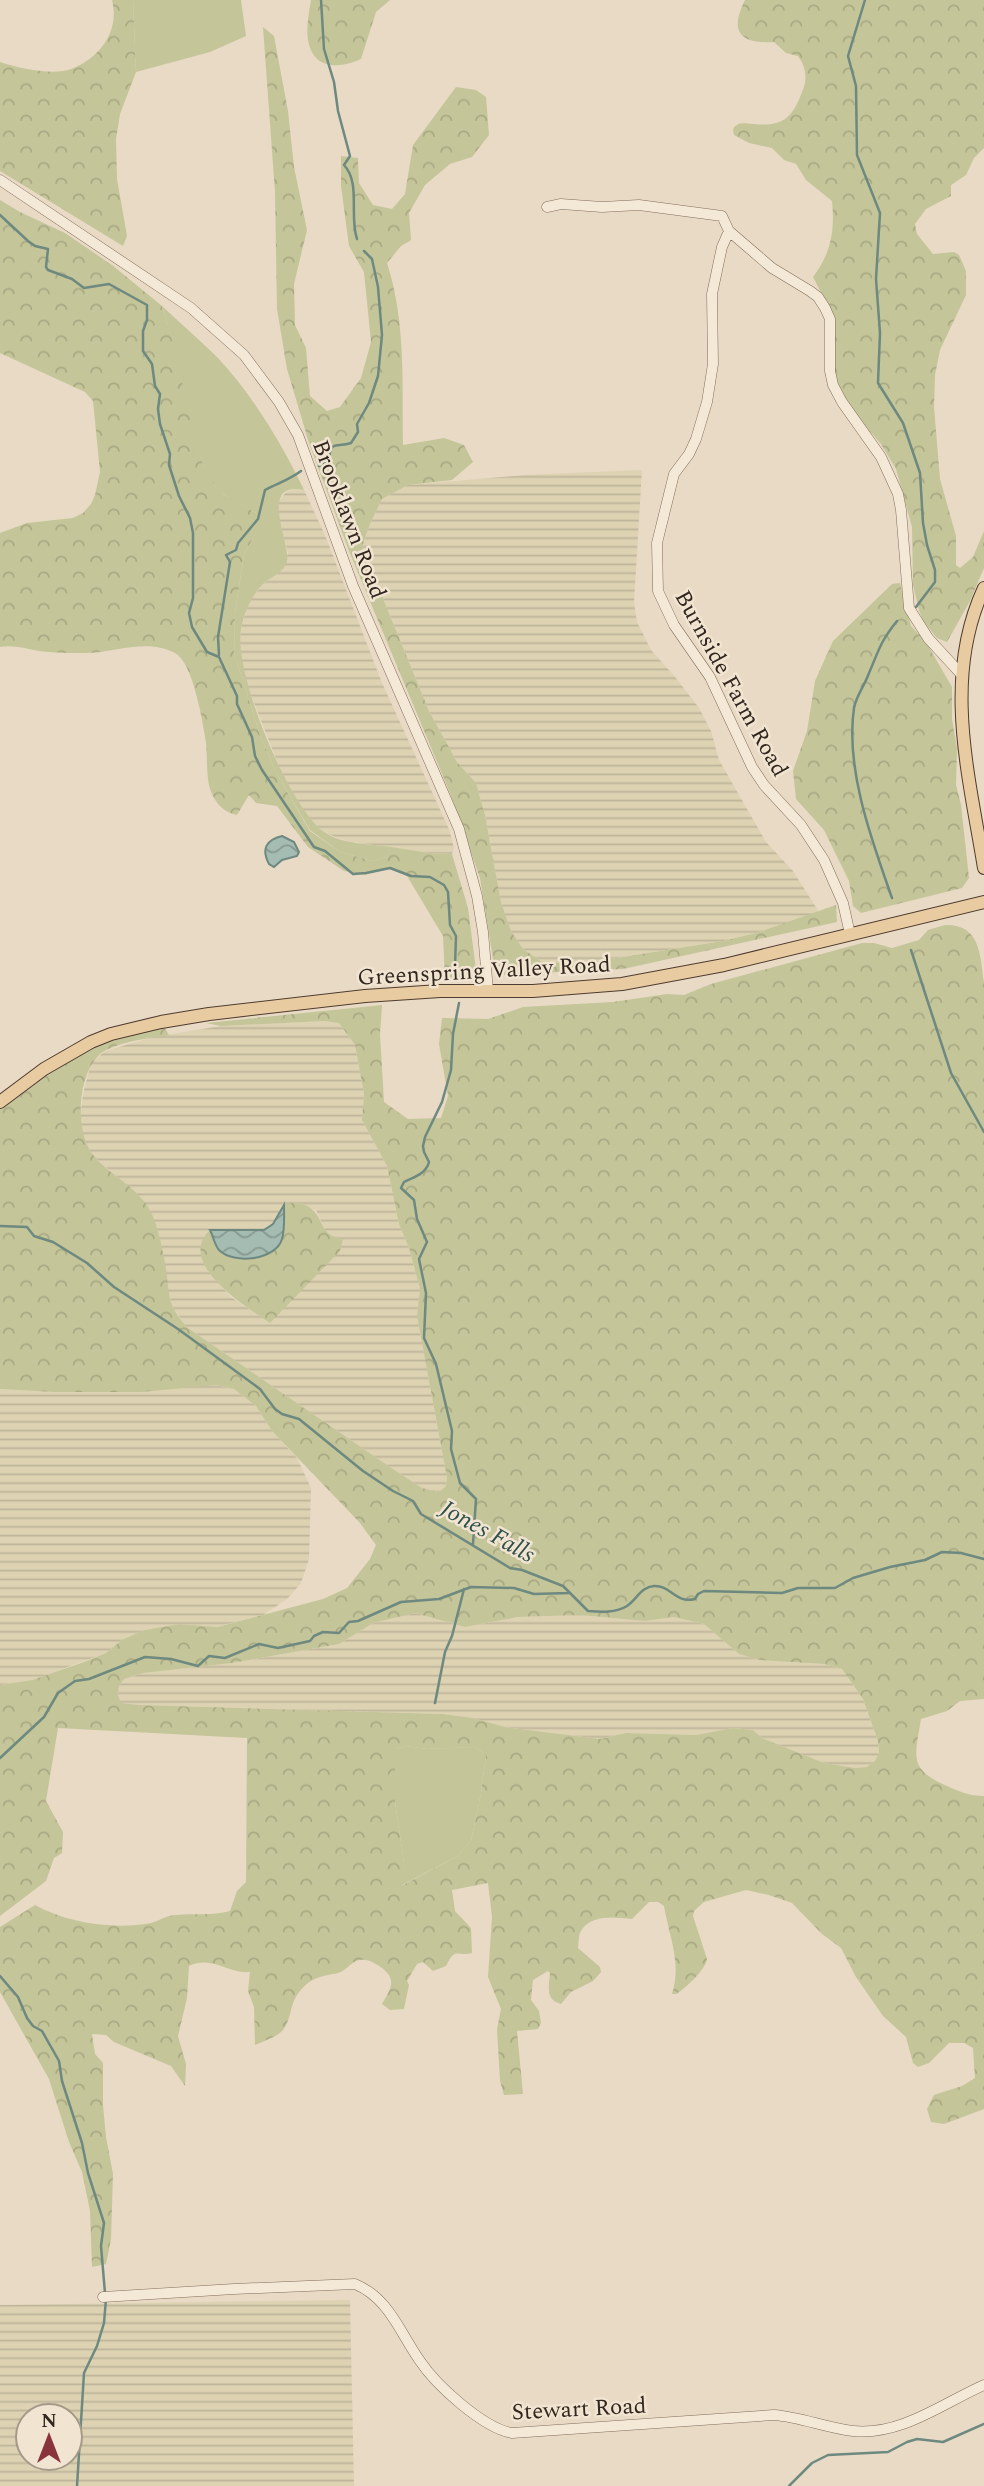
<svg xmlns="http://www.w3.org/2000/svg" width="984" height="2486" font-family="Spectral,serif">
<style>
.farmland{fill:url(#farmland-rules);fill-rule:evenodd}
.green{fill:#c4c599}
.forest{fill:url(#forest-crowns);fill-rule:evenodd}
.water{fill:url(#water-waves);stroke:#6d8980;stroke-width:2}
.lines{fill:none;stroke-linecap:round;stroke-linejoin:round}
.stream{stroke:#6d8980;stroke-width:2.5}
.minor-casing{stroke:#816d5c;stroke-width:11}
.major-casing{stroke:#4f3c30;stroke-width:14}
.minor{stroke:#f4e9d6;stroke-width:10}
.major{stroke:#e8cba0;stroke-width:12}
.labels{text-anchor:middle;stroke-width:5;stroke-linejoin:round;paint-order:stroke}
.street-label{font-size:23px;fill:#32271f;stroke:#f1e5d2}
.water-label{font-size:24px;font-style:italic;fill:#30504c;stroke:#f1e5d2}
</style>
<defs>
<pattern id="farmland-rules" width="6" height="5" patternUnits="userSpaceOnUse" patternTransform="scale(1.75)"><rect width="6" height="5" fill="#ddd2b2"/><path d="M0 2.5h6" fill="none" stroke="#beb499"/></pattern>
<pattern id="forest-crowns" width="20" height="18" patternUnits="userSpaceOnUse" patternTransform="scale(1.75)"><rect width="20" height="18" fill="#c4c599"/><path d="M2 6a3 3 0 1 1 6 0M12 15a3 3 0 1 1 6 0" fill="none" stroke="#a9a983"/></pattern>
<pattern id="water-waves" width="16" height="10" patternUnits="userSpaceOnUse" patternTransform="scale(1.75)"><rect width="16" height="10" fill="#a5bcb3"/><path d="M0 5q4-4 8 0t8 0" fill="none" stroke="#879991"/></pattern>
</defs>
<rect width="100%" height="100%" fill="#e8dac4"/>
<path class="farmland" d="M642,470L634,602L637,622L651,650L676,678L699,708L711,731L719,760L766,842L793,871L819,912L756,933L723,941L585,963L542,962L523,949L511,931L501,902L485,815L476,783L457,762L429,711L362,547L370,524L382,499L408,485L524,475Z
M295,488L304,490L325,535L382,683L449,829L454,848L452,854L429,853L347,841L325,833L308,818L282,774L247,685L239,646L241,628L248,603L263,584L282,570L288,553L278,517L279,501L286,492Z
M324,1021L339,1023L355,1045L364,1094L362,1120L387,1166L399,1224L409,1248L420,1289L417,1316L447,1478L446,1486L439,1492L422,1488L390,1467L188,1328L174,1310L136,1193L93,1156L84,1141L80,1121L83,1094L91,1063L105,1051L153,1037L221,1026ZM284,1205L316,1210L325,1230L332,1238L342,1239L270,1323L231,1297L208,1271L210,1230H264L273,1224Z
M216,1385L234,1389L256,1406L272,1431L297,1458L311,1488L309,1559L301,1583L287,1599L263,1615L216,1627L180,1624L122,1640L106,1653L32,1680L0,1685V1389L54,1392Z
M415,1613L465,1627L518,1617L580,1615L645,1621L674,1617L704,1624L739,1654L760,1660L824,1664L842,1669L863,1699L878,1741L879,1753L875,1761L867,1767L855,1768L824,1763L762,1738L753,1730L733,1728L696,1735L626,1733L600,1739L505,1727L473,1718L443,1714L139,1705L120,1703L118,1695L119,1686L124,1679L143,1673L232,1663L339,1644L373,1623Z
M350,2300L354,2486H0V2305ZM28,2416H70V2458H28Z"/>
<path class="green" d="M133,0H241L246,36L210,52L136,72Z
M162,306C180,323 200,340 218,358C252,394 283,446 304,490C257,480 291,544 287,561C284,574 269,577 261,586C250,599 244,613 241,629C233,672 288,806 324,832C341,844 370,844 391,847L387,857L373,861L340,852L310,830L277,774L261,738L234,653L235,613L244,554L255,535L256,513C243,505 225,499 216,487C193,455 189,411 180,374C175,351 169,329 162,306Z
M406,1746L427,1749L475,1747L486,1755L481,1793L471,1841L456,1857L402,1885L404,1863L395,1801V1749Z"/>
<path class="forest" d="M112,0H133L136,72L120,114L116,139L117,179L127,236L123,246L0,171V62C17,68 54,76 71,69C100,58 120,31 112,0Z
M311,0H390L376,12L361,59C340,69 313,70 308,40C306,27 309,13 311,0Z
M745,0H984V148L974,158L966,175L951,185V196L926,209L915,224L917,234L933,254L954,252L959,255L966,271V295L940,350L935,375L934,407L940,479L956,536V565L960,568L973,557L984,531V568L970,601L947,642L937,638L923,621L919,610L913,585L912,527L896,469L881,444L843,400L832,379V314L813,277C831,253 835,231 832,201L806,180L796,164L784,160L772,148L749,143L734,135C733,130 732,128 737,125C741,122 748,124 753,124C782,127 792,119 802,92C808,79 806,67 798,56L786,53L774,42C740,44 729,32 745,0Z
M263,27L274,36L288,111L294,167L307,230L294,284L295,325L306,348L310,396L327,411L340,407L361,378L371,342L364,272L349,246L341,186V156L358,158L359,183L373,205L392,209L405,194L413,145L456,87L476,90L486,97L489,135L472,157L450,164L425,185L409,213L411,240L401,246L387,263C406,321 402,385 403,445L444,438L464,445L473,462L452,480L408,485L382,499L370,524L362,547L429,711L457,762L476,783L485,815L501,902L511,931L523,949L542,962L585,963L723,941L756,933L836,905L837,922L623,969L498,975L494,965L480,878L450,793L349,551L309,443L287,369L277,309L275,192Z
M0,200L20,212L65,233L112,265L162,306L175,350L196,444L203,464L216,487L224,495L256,513L258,523L255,535L244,554L235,613L234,653L261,738L277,774L310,831L340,852L373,861L387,857L391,847L429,853L452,854L468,908L477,977L445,978L443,936L407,876L389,868L365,875L344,871L308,847L277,806L256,803L249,795L237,815C226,813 218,806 213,796C205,781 208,759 206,743C203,723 193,662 175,653C145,638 116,653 85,653C73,653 60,653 48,652C31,651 16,644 0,647V533L27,523L73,518L83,513L91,504L95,495L100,472L93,401L85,392L0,353Z
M900,583L911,626L926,642L952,687V719L957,748L956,785L961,805L969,878L962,888L861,913L853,906L849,881L824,830L796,799L793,771L807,731L815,681L833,641L892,584Z
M945,925C981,924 980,956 984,983V1699L960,1701L947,1711L921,1719C915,1757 908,1769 947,1786C960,1792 970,1796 984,1796V2109L944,2124L931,2122L927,2109L934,2095L962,2086L975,2078L973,2048L964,2043H949L929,2063L918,2067L913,2063L906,2037L883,2016L856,1977L841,1948L822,1934L792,1903L769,1895L746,1890L704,1902L694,1911L693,1916L707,1959C706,1969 685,1989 676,1994H672C682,1963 669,1936 664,1906L658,1902H649L632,1919C615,1917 591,1914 581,1931C578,1936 579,1943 578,1948L600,1967L601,1972L593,1981L571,1992L561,2004C545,2000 549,1986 550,1973L548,1971L533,1980L531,2000L539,2011L541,2023L538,2029L517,2031L523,2094L504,2095L500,2081L497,2029L501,2009L488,1977L492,1917L488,1883L452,1890L455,1911L471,1928L472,1953C456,1957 456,1946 446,1966L433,1971L423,1962L417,1964L407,1981L409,1985L404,2009L390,2010L382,2004C387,1995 395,1985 389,1975C382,1966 367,1956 356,1961C350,1964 345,1971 338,1973C319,1977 310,1977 297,1995C290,2005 291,2020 283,2030C277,2037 264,2041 255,2045L254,2007L248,1991L250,1972C226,1974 214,1955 189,1966L187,1998L178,2036L186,2064L185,2086L171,2066L114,2042L106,2035L92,2034L95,2054L103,2063V2105L106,2137L113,2174L111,2239L106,2264L92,2267L90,2211L82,2172L69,2142L49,2079L0,1992V1927L35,1905C67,1923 114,1930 151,1923C159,1921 167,1915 176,1915C195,1913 211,1916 230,1911L237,1891L246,1882L247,1738L58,1728L46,1801L63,1832L62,1853L54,1858L46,1881L0,1916V1685L32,1680L84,1662L106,1653L122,1640L145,1630L180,1624L217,1627L323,1599L347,1588L370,1559L376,1545L360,1523L272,1431L256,1406L234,1389L216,1385L141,1392H54L0,1389V1108C35,1080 73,1054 116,1038C131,1033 148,1031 164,1027L169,1035C149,1038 125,1041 106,1050C77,1065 73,1133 94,1156C111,1176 139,1188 151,1212C159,1228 164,1257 167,1275C168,1287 169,1301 175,1311C178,1317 184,1323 188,1328L390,1467L422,1488L439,1492L446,1486L447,1478L417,1316L420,1289L409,1248L399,1224L387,1166L362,1120L364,1094L355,1045L339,1023L324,1021L221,1026L206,1023L382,1005L380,1034L384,1102L408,1119L441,1118L448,1096L439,1044L442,1018L488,1019L523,1007L613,1002L667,994L684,995L711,984L862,943H874L892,948L919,940L928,930ZM415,1613L465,1627L518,1617L580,1615L645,1621L674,1617L704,1624L739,1654L760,1660L824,1664L842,1669L863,1699L878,1741L879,1753L875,1761L867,1767L855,1768L824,1763L762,1738L753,1730L733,1728L696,1735L626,1733L600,1739L505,1727L473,1718L443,1714L139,1705L121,1703L118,1695L119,1686L124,1679L143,1673L232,1663L339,1644L373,1623ZM406,1746L427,1749L475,1747L486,1755L481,1793L471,1841L456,1857L403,1885L404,1863L395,1801V1749Z
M295,1202C330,1209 313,1235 343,1239L340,1251L270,1323C246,1307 175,1263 210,1230L220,1250L282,1240L284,1205Z"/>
<path class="water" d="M282,836L294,842L299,852L297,856L282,860L274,867L269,864C261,849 266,840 282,836Z
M284,1205C284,1215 285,1229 282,1239C276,1260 234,1265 219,1250C215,1246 213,1236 210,1230H264L273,1224Z"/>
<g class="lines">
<path class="stream" d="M321,0L324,49L334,82L338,111L350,156L344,165C361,183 349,216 357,239
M865,0L848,56L856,86L857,155L880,213L876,279L880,333L878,383L903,423L920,473L923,523L927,545L935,570V582L916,607
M0,215L28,241L35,246L48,249L46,267L48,270L72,279L84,288L109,284L147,305V320L143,331V351L152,364L155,386L160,394L158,409L160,424L170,454L169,465L179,496L190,518L193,533V598L189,613L192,627L207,652L219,657L237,696V704L252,737L255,756L262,770L314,847L325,851L353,874L366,873L390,868L411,876L430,877L444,885L448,892L450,925L456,936L455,966L459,978
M319,466L329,459C331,439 337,448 351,443L358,432L357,424L369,403L378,376L382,335L378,287L372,259L364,251
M219,655L218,637L230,562L226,555L236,550L238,543L258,519L265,490C278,483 289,480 301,471
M892,898C872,841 845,769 854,708C856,696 865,685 869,673C879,650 880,642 897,621
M911,950L951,1073L984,1132
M459,1003L453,1034L451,1070L442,1102L425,1137L423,1146L424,1152L429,1162C426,1174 414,1177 404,1182L401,1188L414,1200L417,1219L427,1242L419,1259L426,1293L424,1338L436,1364L452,1431L451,1449L460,1483L476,1499L473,1544
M0,1226L27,1227L34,1236L53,1242L87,1263L114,1287L178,1329L260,1389L275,1409L282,1414L299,1419L363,1471L393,1491L413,1501L421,1514L510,1568L522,1570L563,1586L588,1611C601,1612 616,1613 627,1606C637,1599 641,1587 654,1586C671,1585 675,1604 695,1599L698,1594L704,1591L782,1593L798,1588H835L853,1578L890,1567L925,1560L942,1552L961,1553L984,1559
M435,1703L445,1652L452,1636L464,1589
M0,1758L44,1717L58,1693L75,1681L89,1679L145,1657L171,1659L198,1666L209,1656L225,1658L259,1644L278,1648L310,1641L314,1636L323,1632L339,1633L349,1622L358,1621L401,1602L439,1599L471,1587L514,1588L534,1594L569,1593
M0,1976L18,1997L27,2018L33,2026L42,2031L59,2061L62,2081L82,2143L88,2173L104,2223L101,2246L105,2293
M77,2486L84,2373L97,2346L104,2323L106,2299
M789,2486L812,2463L828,2455L888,2452L907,2442L917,2439L943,2442L984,2424"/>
<g class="minor-casing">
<path id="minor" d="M0,180L191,308L244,355L279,402L298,435L353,586L459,829L477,896L483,932L488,991
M547,207L561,204L602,207L639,205L722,216L729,231L772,268L810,291L818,297L825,308L830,319V371L833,385L842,402L881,457L898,494L901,510L909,608L928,638L961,674
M729,231L722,247L712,294L713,364L707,402L696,439L689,454L674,474L657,543L658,591L674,625L710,677L752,767L764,785L801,825L824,860L843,903L850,934
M103,2297L234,2289L355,2284C389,2298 400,2333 420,2361C436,2385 483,2428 512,2433L774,2415C801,2417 826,2428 853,2431C901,2436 943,2403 984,2385"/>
</g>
<g class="major-casing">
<path id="major" d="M984,588C942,678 969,775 984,868
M0,1102L44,1069L91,1042L111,1034L161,1022L209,1014L365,996L440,991H533L622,984L724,965L984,902"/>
</g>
<use href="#minor" class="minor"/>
<use href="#major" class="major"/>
</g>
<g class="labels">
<g class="street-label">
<text transform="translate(350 519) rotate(69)" y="8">Brooklawn Road</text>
<text transform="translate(732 683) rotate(61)" y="8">Burnside Farm Road</text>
<text transform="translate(484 970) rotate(-3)" y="8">Greenspring Valley Road</text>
<text transform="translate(579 2408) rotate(-3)" y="8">Stewart Road</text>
</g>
<g class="water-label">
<text transform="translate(488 1531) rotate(29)" y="8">Jones Falls</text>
</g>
</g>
<g transform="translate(49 2437)"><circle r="33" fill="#f1e5d2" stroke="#a5998a" stroke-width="2"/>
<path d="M0-5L12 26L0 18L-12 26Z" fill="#89333b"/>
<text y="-10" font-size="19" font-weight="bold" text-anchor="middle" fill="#32271f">N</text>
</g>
</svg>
